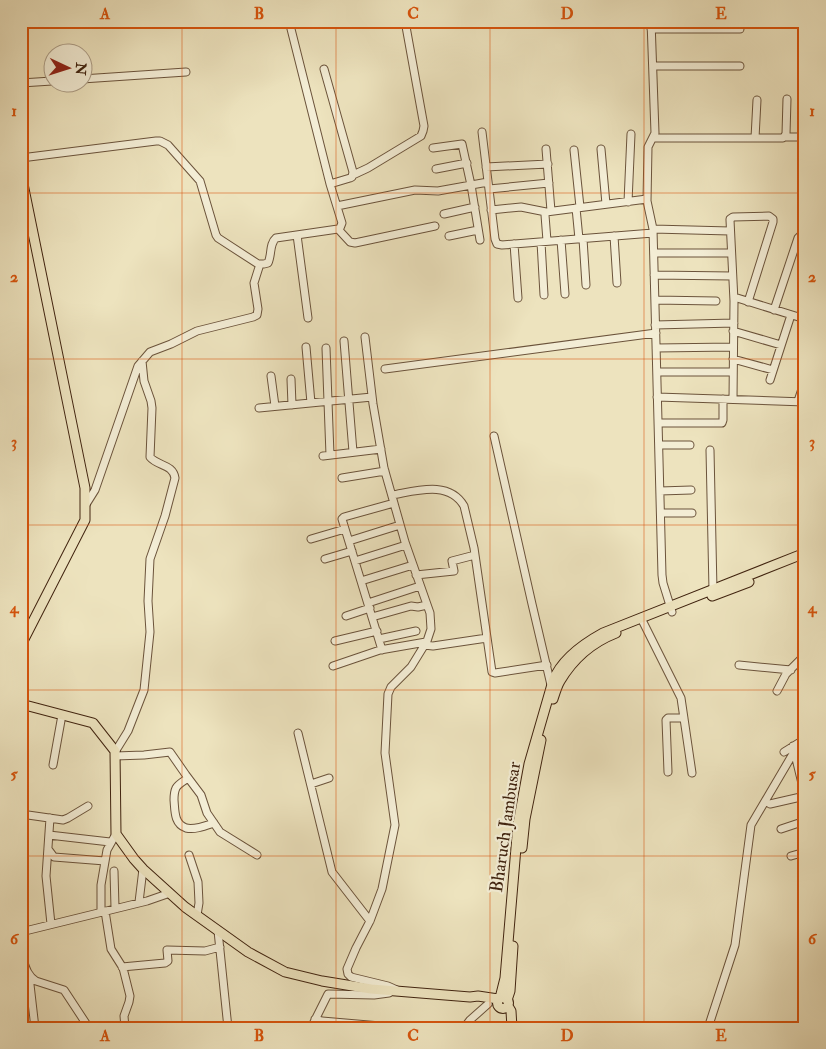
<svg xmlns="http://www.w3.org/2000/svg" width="826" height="1049" font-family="'IM FELL Double Pica',serif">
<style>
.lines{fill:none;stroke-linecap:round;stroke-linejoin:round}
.minor-casing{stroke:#6b533b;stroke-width:9}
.major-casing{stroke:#40230f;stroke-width:11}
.minor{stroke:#f3edd5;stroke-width:7}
.major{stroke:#ede3be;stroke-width:9}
.grid{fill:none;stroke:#d7540c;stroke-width:1;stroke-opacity:0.55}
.labels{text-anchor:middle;stroke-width:4.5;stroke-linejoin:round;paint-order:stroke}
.street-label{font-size:18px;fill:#40230f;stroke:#f3edd5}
.neatline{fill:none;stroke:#d7540c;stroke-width:2}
.grid-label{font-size:16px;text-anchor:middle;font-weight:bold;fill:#d7540c}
</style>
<rect width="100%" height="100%" fill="#ede3be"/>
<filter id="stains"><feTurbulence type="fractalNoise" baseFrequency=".004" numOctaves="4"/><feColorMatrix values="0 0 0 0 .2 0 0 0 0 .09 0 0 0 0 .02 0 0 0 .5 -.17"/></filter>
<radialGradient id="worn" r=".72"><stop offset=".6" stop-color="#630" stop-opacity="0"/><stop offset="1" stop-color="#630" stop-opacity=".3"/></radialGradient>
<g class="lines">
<g class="minor-casing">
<path id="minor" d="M651,21L655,133L648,147L647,201L653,229L662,575L663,583L672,612
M651,29H740
M653,66H740
M324,69L353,172L352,177L350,178L330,184
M82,79L186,72
M21,83L52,81
M482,132L495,239L497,244L502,245L653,233
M785,137H805
M653,138H783L786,134L787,99
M755,138L757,100
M433,148L462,144L471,185L480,240
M546,149L551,211
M601,149L606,204
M574,150L580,207
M21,158L156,141H160L168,145L200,181L216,235L218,238L258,264H264L268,263C272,255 269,244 276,238L338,229L340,228L342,223L330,184L289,21
M486,167L548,164
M436,169L467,163
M353,175L368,168L421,136L423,131L424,126L405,21
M489,189L549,183
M628,202L631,134
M337,206L415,190L438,191L488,182
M576,208L579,239
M491,210L521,207L546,212
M444,214L475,207
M338,229L350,242L355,243L435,226
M653,229L730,231
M297,235L308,318
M449,236L478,230
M614,236L617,283
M583,239L586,285
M561,240L565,294
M547,241L545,215L546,212L647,199
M541,242L544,295
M514,244L518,298
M654,253H731
M654,275L732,276
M734,297L805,319
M655,300L716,301
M774,310L798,238L801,235L805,236
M655,325L734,323
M733,331L781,345
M365,337L373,404L384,468L405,542L430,613L431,629L427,641L411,667L391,687L388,694L385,753L395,825L382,889L370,921L356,948L347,969L348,974L351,977L388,986L397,990
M344,341L353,452
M306,347L311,403
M326,348L330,455
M656,348L733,347
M733,359L773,370
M385,369L656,333
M657,372H733
M271,376L275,406
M291,379L292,405
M770,380L791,315
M657,397L805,402
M733,399L734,301L730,220V219L733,217L769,216L773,219V222L748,302
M798,401L805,380
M259,408L372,397
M658,423H722L723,420V399
M494,436L532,604L551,685
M659,445H690
M710,450L713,590
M323,456L381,449
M342,478L385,471
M660,491L691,490
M392,495C416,491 449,480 464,506L474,548L492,672L495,673L547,665
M85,506L95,490L138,366L150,352L171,344L197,331L253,317L257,315L258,309L254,283L260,264
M661,513H692
M311,539L345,529
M349,541L400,525
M325,559L352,551
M355,561L406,545
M416,575L454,571L452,561L475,555
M361,581L413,565
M368,603L420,586
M346,616L370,608
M372,617L411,606L418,607L427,605
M641,618L681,698L692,773
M379,639L416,631
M335,641L377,631
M424,645L433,646L487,638
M382,650L342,519L344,517L394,503
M739,665L791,670
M333,666L380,650L426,642
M777,691L786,674L805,655
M298,733L332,872L370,921
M793,746L805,796
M115,752L128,731L144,690L150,632L148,601L150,559L165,516L175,478C173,464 157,466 150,457L152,408L151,401L144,381L142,361
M784,752L805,739
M115,756L144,755L170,752L186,775L201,795L207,813L220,832L257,855
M53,765L62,715
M668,772L666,720L668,718H684
M188,778C184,781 178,784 176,788C174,792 174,796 174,800C175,811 174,824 186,828C195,830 205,826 214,823
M311,784L329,778
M770,804L805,796
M21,814L63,820L68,818L88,806
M50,818L46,876L51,924
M781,829L805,821
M49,835L110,842
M48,849L54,857L105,861
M189,855L198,882L199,903L197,915
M791,856L805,852
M114,871L115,908
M139,902L143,869
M105,911L111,949L123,968L130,996L129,1002L124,1016L125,1028
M101,912V885L107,850L116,834
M218,931L228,1028
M21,932L147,901L170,893
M21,954C25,964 26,975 36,981L64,990L89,1028
M122,967L165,963L168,961L167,950L205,951L220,947
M29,976L35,1028
M315,1019L322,1021L392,1027L439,1028
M311,1028L328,994L374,995L389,993
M464,1028L470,1020L488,1004
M708,1028L735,945L751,825L794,752"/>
</g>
<g class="major-casing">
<path id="major" d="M21,174L85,488V520L21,645
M712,596L749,582
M553,699C555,693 557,686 560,681C573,659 593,642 616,633
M21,704L93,723L115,751L116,834L134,859L143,869L185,907L248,952L285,972L322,981L371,989L470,997L478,996L498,999
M522,848L525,819L541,740
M497.5 1003a5.5 5.5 0 1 1 11 0a5.5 5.5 0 1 1-11 0Z
M500,998L505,978L518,824L529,764L553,681C561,660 583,644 603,633L805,553
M507,1000L510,991L513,946
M508,1006L511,1011L512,1028"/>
</g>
<use href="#minor" class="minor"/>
<use href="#major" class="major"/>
</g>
<path class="grid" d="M182,21V1028M336,21V1028M490,21V1028M644,21V1028M21,193H805M21,359H805M21,525H805M21,690H805M21,856H805"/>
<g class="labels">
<g class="street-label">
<text transform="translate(505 827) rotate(-82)" y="6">Bharuch Jambusar</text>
</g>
</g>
<rect width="826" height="1049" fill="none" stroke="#ede3be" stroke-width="55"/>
<g transform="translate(68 68) rotate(94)"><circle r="24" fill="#f3edd5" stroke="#ab9c86"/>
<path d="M0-4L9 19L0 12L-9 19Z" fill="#8f2418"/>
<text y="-8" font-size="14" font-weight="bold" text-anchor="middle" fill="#40230f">N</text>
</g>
<rect x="28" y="28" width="770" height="994" class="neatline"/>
<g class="grid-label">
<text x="105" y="19">A</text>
<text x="259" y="19">B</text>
<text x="413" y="19">C</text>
<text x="567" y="19">D</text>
<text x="721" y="19">E</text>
<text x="14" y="116">1</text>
<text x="812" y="116">1</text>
<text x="14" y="282">2</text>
<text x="812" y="282">2</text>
<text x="14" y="447">3</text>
<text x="812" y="447">3</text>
<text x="14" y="613">4</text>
<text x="812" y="613">4</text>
<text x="14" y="779">5</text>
<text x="812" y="779">5</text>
<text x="14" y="944">6</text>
<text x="812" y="944">6</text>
<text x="105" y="1041">A</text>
<text x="259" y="1041">B</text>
<text x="413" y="1041">C</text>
<text x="567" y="1041">D</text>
<text x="721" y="1041">E</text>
</g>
<rect width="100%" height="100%" filter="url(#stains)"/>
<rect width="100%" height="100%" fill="url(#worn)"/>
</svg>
